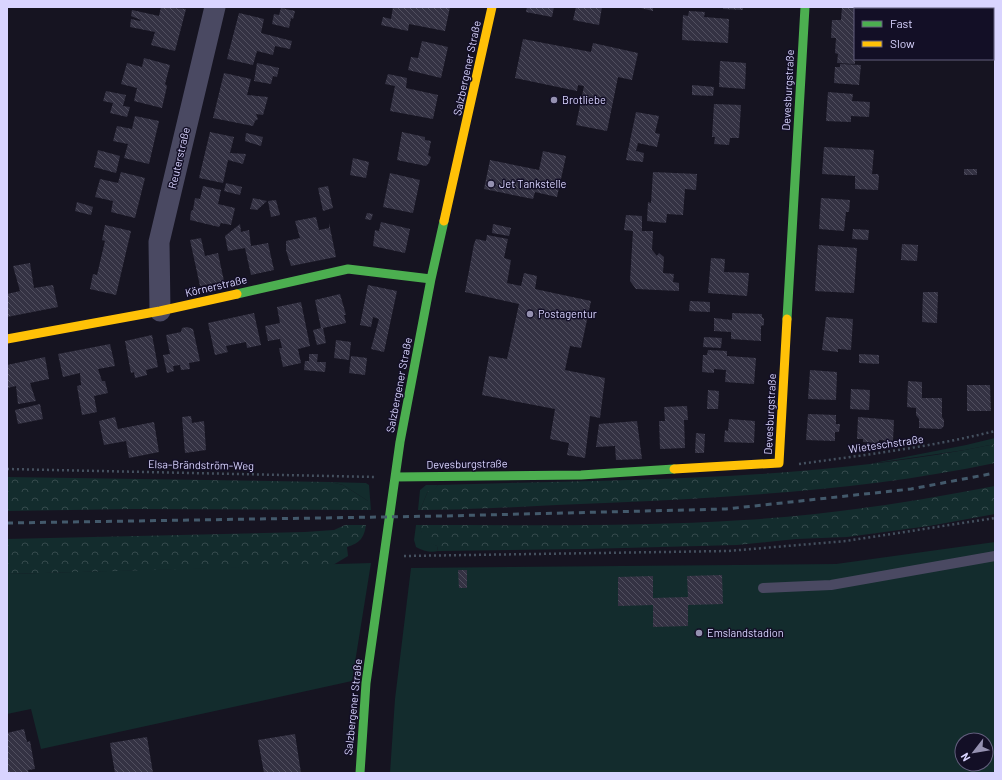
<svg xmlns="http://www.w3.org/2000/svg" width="1002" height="780" font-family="Barlow,sans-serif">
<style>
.grass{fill:#132c2d;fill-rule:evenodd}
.forest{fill:url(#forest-crowns)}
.building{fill:url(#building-back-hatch)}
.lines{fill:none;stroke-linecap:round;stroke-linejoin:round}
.path{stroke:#44505f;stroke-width:2.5;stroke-dasharray:2 3;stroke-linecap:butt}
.lane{stroke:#4a4962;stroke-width:10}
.street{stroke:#4a4962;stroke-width:21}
.fast{stroke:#4caf50;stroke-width:9}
.slow{stroke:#ffc107;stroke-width:9}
.rail{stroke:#43596b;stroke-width:3;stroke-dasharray:6 5;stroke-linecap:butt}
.poi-dot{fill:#9591b1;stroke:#130f26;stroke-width:1.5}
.labels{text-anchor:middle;stroke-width:3;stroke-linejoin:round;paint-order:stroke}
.street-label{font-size:11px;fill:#d9d4ff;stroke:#130f26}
.poi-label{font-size:11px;fill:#d9d4ff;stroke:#130f26;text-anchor:start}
</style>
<defs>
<pattern id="forest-crowns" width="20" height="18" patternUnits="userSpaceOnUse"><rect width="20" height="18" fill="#132c2d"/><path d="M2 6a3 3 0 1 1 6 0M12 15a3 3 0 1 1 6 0" fill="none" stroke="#354a4c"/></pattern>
<pattern id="building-back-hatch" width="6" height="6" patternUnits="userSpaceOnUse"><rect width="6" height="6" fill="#343243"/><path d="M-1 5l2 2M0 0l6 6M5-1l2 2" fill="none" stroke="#514f5f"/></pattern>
</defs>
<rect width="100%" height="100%" fill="#161421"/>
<path class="grass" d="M995,438V444L965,450L869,464L966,445Z
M330,482L366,483L369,485L371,510H368V501L343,485Z
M426,485H438L434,491H428L420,510H418L420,490Z
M416,525H420C421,535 428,542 437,546L438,551C431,553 423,551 416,547L414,540Z
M995,542V773H390L395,699L411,568L836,564ZM962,740H986V764H962Z
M371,563L352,681L41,749L31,709L7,714V574Z"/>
<path class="forest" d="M995,444V463C867,490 735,497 605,503C543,505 482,510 420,510L428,491L434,490L438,485C624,479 812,482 995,444Z
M7,477L330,482L343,485L368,501V510L133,509L7,511Z
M995,486V514L929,526L847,537L796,539L737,545L585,549L438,551L437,546C426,542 421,537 420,525C528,525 636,527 744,520C828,515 912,502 995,486Z
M345,525H366C364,538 360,543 347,547L348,556L333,565L7,574V539L305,532L334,530Z"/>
<path class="building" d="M161,7L186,9L175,51L151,45L155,32L130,27L131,19L140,21L141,20L131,16L132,10L159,16Z
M393,7H450L445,31L409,24L408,31L381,25L383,17L391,19Z
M527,7H554L552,17L526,12Z
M576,7H602L599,25L573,20Z
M637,7H653V11Z
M723,7H743V10L723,9Z
M842,7H867V9H855V64L837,63L838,54L835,53L836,38H831L832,20H841Z
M903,7L924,8V9H902Z
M281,8L295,11L293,19L291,18L289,28L272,24L274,14L279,15Z
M689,11L705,12L704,17L729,19L728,43L682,40L683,15L688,16Z
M239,13L264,19L261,33L292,41L290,49L275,46L273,55L257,51L253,65L227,59Z
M523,39L591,52L593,43L638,53L632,80L618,77L607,131L576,125L584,86L578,85L577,91L515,78Z
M422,41L448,47L441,78L408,70L411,57L418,58Z
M144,58L170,65L165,84L167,86L162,108L134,101L137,88L121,84L127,63L142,67Z
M720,61L746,63L745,89L719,87Z
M257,63L279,68L277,77L273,76L271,84L254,81Z
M840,64L861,65L859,85L834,83L835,67H840Z
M224,73L251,79L247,95L268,97L263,115L256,114L258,119L255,121L253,126L213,118Z
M388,74L407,78L406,88L438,95L433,119L390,111L395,86L385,84Z
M692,85L714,87L713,96L692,95Z
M106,91L126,95L123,106L130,107L127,117L110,113L113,103L103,101Z
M828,92L853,94L852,101L870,102L869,117L851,116V122L826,121Z
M714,104L741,105L739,138H730L729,145L714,144L715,137H712Z
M636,112L659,116L655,133L660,134L657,147L638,143L636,151L644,153L643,162L626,160Z
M135,116L159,121L149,164L124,158L128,144L113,141L117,126L132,129Z
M210,132L234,137L230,153L246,154L243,164L228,160L223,183L199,178Z
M402,132L425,137V140L431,141L428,155L431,157L429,163L426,166L397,160Z
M246,133L263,137L261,146L245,141Z
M824,147L874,150L872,174H878L879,177L878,190L855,189V176L822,174Z
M98,150L120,156L116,173L94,167Z
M543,151L566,156L557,197L535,192L533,199L484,189L490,160L539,170Z
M353,158L369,162L366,178L350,175Z
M964,169H977V175H964Z
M121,172L145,178L135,218L111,212L113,201L95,197L100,179L118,183Z
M653,172L697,174L696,190L685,189L683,215L667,214L666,223L647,221L648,202L651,203Z
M390,173L420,180L413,213L383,207Z
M226,183L242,187L240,195L224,191Z
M203,186L221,190L218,204L235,208L231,225L221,223L219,227L190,220L191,211L193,210L195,198L200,199Z
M328,186L333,208L323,211L318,188Z
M253,198L267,201L257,210L250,209Z
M821,198L850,200L849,212H846L844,231L819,229Z
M276,200L280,215L271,217L268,201Z
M77,202L93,207L91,215L75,211Z
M367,213L373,214L371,220L365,219Z
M626,215L642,216V231H653L652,250L657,256L659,253L664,257L663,273L674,274L673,282L679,283V291L636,289L630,281L633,231L624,230Z
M316,217L319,230L329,228V223L336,257L291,266L286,250V241L300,238L295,221Z
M381,222L410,229L405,253L373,246L375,230L379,231Z
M240,224L241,232L249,230L251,246L268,243L274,270L251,275L245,248L228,251L225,236Z
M493,224L511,228L509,236L492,233Z
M105,225L131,231L116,295L90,289L93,274L97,275L105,241L102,240Z
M853,229L869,230L868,240L852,239Z
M487,235L508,239L504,258L511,260L507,283L521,286L524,273L537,276L535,289L591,301L581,348L570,346L565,370L605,378L600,418L590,416L585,458L567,455L569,443L550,439L555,409L482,395L489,356L507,359L519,304L465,292L474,244L476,239L486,241Z
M201,238L205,256L218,253L224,281L200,286L190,240Z
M902,244L918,245L917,261L901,260Z
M818,245L857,248L854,293L815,291Z
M711,258L725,259L724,272L749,273L747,296L708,293Z
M30,263L34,288L53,285L58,307L7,317V294L20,291L13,266Z
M368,285L397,291L384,352L371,349L379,319L373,317L371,327L360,325Z
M923,292H938L937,323L922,322Z
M340,294L346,315H344L346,323L323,328L326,343L317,345L313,330L321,328L315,300Z
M690,301L710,302V312L689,311Z
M301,302L310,346L298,349L301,363L283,367L279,348H282L280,339L268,341L265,326L280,323L277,307Z
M254,313L261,345L247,348L246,342L226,346L228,352L215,355L208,323Z
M732,313L762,314V317L764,319V325L761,326V341L731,339V332L714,331V318L732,320Z
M826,317L853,319L851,350L838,349V352L822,350Z
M187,327L193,329L200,361L189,363L190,369L181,370L180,365L173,366L174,371L167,373L163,355L170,354L166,335L181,332L182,328Z
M152,335L158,367L146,370L147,375L135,378L134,372L131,373L125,341Z
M704,337L722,338L721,348L703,347Z
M336,340L351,342L349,360L334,358Z
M110,344L115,366L98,369L102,381H105L108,393L94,396L97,412L82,415L77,386L81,385L80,373L63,377L58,354Z
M708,350L727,351V356L756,358L754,384L725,382L726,370L714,369V373L702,372L703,355H707Z
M309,354H318L317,362H326L325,372L304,370L305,361H309Z
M859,354L879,355V364L859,363Z
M351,356L367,358L365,375L349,373Z
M45,357L49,379L30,383L36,401L18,404L16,386L7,388V365Z
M810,370L837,372L836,400L808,399Z
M908,381L922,382V398H942V417L944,420V426L941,429L919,428V419L916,415V408L907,407Z
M967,385H990L991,411H967Z
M851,389L870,390L869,410L850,409Z
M708,390L719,391L718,409H707Z
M40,404L43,419L18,424L15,410Z
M687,406L688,420H684L685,448L660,449L659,421H665L664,407Z
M808,414L836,415V424H840L839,432H835V441L806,440Z
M191,416L192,423L204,421L206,450L185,453L182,417Z
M115,417L118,429L154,422L159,452L129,458L126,441L104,445L99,421Z
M858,417L894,420L893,441L879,440L878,443L863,442V439H857Z
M729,419L755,421L754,443L724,442L725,430L728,431Z
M637,421L642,459L616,460L615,446L596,447L599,424Z
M696,433L705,434L704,453H695Z
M458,570H467V588H459Z
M722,575L723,604L688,605V626L653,627V605L618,606V577L653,576V598L688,597L687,576Z
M24,729L27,742L30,741L35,769L28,770L29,773H7V733Z
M295,734L301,773H264L258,740Z
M147,737L153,773H115L110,743Z"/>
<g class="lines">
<path class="path" d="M799,464C865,455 931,447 995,431
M7,469L375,477
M404,556L728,551L846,541L995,518"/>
<path class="lane" d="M763,588L831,585L995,556"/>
<path class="street" d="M160,311L159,242L215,7"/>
<path class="fast" d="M237,294L348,269L431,279
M787,319L805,7
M395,477L581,475L674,469
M360,773L366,683L400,442L431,279L444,221"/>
<path class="slow" d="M444,221L492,7
M7,339L160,311L237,294
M674,469L779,463L787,319"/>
<path class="rail" d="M7,523L443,516L726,509L911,489L995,473"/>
</g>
<g class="poi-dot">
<circle cx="554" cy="100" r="4"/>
<circle cx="491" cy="184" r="4"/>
<circle cx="530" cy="314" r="4"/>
<circle cx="699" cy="633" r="4"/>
</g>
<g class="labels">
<g class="street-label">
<text transform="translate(467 68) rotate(-78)" y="4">Salzbergener Straße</text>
<text transform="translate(788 90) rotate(-87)" y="4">Devesburgstraße</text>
<text transform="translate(179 158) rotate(-77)" y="4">Reuterstraße</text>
<text transform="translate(216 286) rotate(-13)" y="4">Körnerstraße</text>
<text transform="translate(399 385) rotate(-79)" y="4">Salzbergener Straße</text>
<text transform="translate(770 414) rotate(-87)" y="4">Devesburgstraße</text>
<text transform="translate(886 444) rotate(-8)" y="4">Wieteschstraße</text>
<text transform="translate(467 464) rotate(-1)" y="4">Devesburgstraße</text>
<text transform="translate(201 465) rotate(1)" y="4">Elsa-Brändström-Weg</text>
<text transform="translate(353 707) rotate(-84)" y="4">Salzbergener Straße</text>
</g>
<g class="poi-label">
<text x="562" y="104">Brotliebe</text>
<text x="499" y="188">Jet Tankstelle</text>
<text x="538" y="318">Postagentur</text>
<text x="707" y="637">Emslandstadion</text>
</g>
</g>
<rect width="1002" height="780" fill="none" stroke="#d9d4ff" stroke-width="16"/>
<rect x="854" y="8" width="140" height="52" fill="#130f26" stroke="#625e7d"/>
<rect x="862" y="21" width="20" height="6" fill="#4caf50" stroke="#625e7d"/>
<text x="890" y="28" font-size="12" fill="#d9d4ff">Fast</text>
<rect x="862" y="41" width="20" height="6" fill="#ffc107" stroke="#625e7d"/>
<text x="890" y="48" font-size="12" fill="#d9d4ff">Slow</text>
<g transform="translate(974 752) rotate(239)"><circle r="19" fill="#130f26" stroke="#625e7d"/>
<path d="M0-3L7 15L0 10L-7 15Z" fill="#9591b1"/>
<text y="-6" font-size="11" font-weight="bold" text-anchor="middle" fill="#d9d4ff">N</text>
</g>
</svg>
